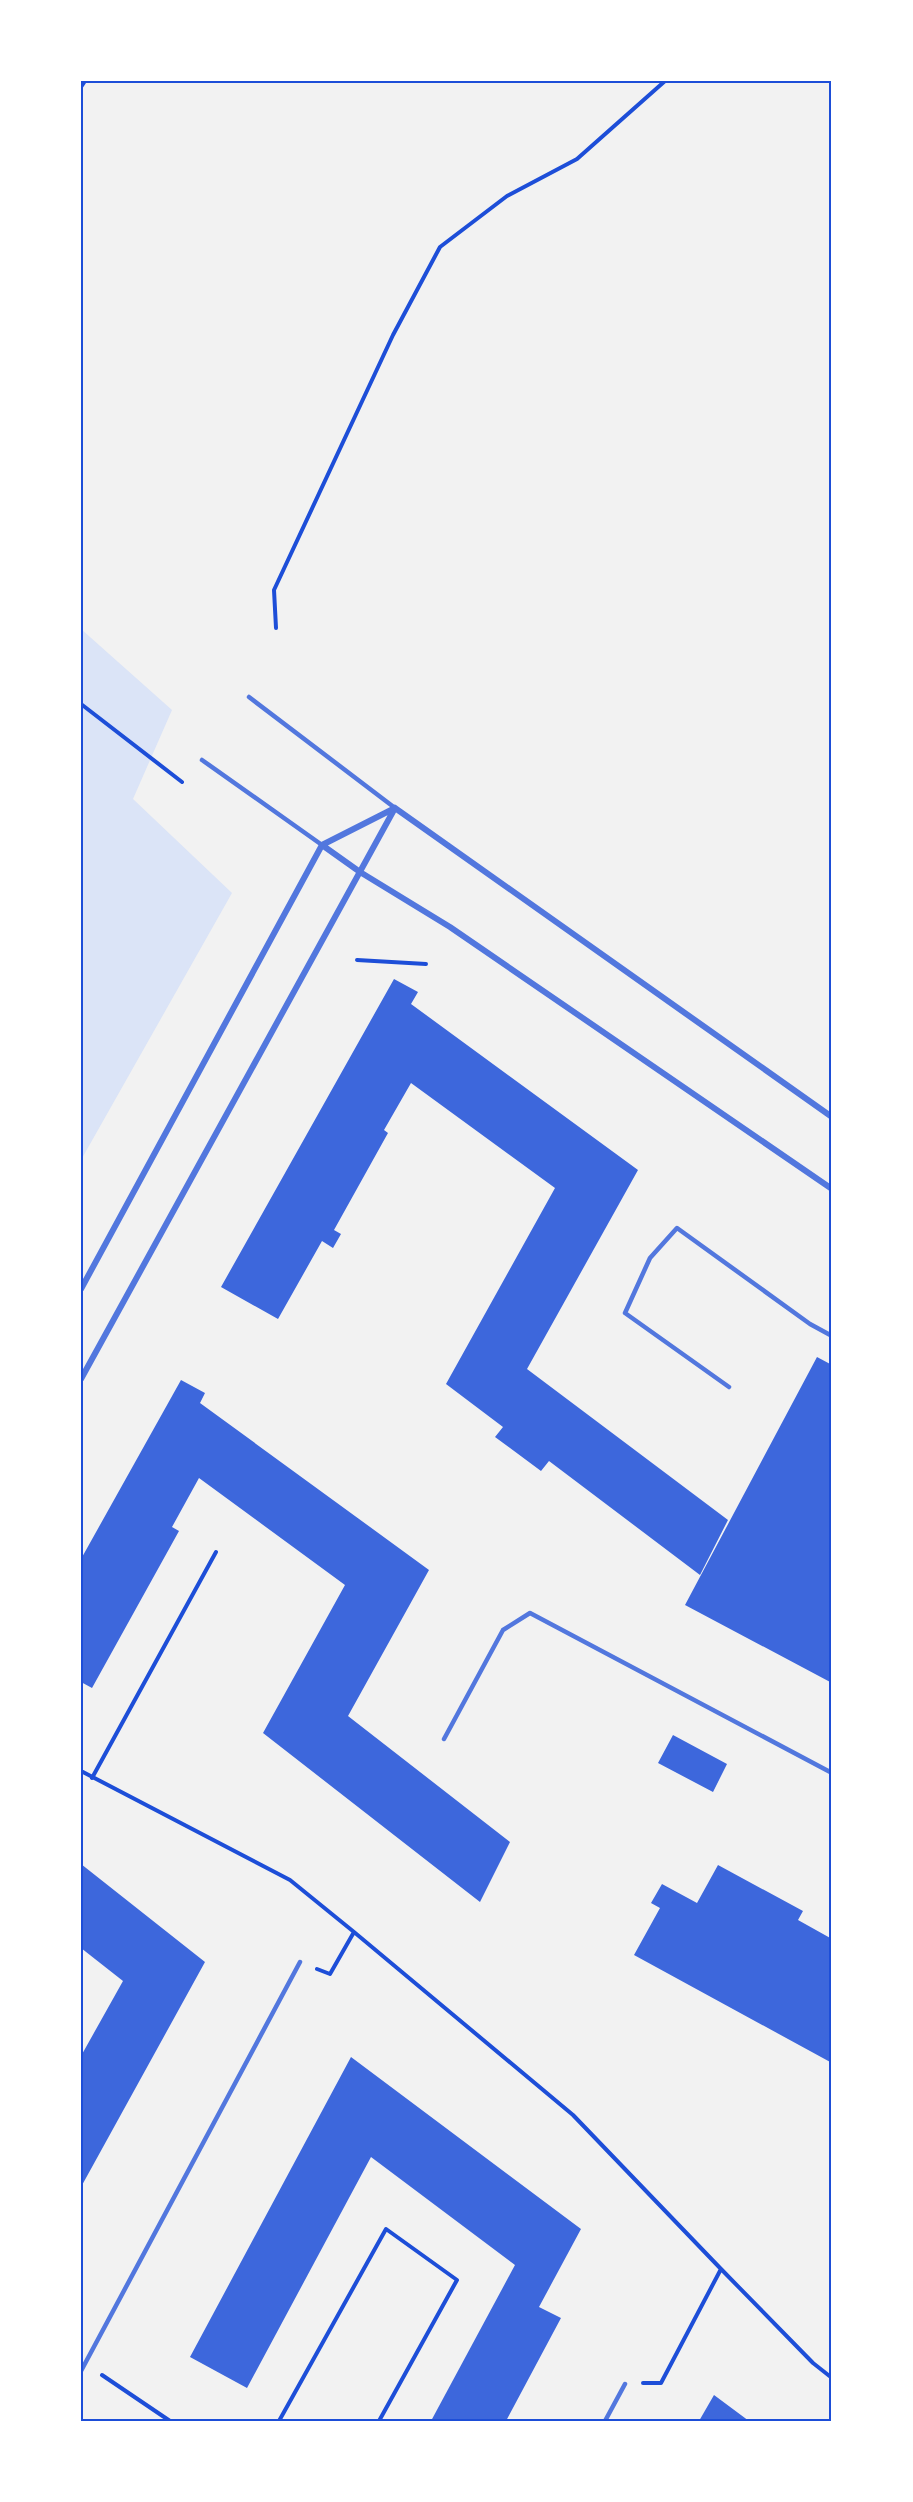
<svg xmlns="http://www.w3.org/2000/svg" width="913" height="2502" font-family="'Sofia Sans Condensed',sans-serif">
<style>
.green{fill:#dbe4f7}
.building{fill:#3d67dc}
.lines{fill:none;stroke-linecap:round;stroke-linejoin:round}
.path{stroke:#1d4ed8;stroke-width:4}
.service{stroke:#5277de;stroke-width:4.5}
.minor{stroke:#5277de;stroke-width:6}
.neatline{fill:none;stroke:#1d4ed8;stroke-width:2}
</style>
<rect width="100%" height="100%" fill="#f2f2f2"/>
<path class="green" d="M81,629L172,710L133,799L232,893L81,1160Z"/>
<path class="building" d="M394,979L418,992L411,1004L638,1170L527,1369L728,1520L700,1575L549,1461L541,1471L495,1437L503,1427L446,1384L555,1188L411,1083L384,1130L388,1133L334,1230L341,1234L333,1248L322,1241L278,1319L221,1287Z
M817,1357L832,1365V1683L685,1605Z
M181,1380L205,1393L200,1403L429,1570L348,1716L510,1842L480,1902L263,1733L345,1585L199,1478L172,1527L179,1531L92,1688L81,1682V1559Z
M673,1735L727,1764L713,1792L658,1763Z
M81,1864L205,1962L81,2187V2056L123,1981L81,1948Z
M718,1865L803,1911L798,1920L832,1939V2063L634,1955L660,1908L651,1903L662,1884L697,1903Z
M351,2057L581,2229L539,2307L561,2318L506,2421H431L515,2265L371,2157L247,2388L190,2357Z
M714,2395L749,2421H699Z"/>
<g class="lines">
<path class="path" d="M81,87L85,81
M276,628L274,590L393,335L440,247L507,196L577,159L665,81
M81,704L182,782
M357,960L426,964
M81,1771L290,1880L354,1932L573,2115L721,2269L813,2363L832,2378
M92,1778L216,1552
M317,1969L330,1974L354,1932
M102,2375L170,2421
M643,2383H661L721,2269
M279,2421L386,2229L457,2280L379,2421"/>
<path class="service" d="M249,697L395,808
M202,760L322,845
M729,1387L625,1313L650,1258L677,1228L810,1324L832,1336
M444,1739L503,1630L530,1613L832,1773
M81,2371L300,1962
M605,2421L625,2384"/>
<path class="minor" d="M395,808L832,1117
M322,845L360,872L450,927L832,1189
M81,1289L322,845L395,808
M81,1379L395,808"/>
</g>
<rect width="913" height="2502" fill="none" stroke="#ffffff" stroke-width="165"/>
<rect x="82" y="82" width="748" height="2338" class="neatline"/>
</svg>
